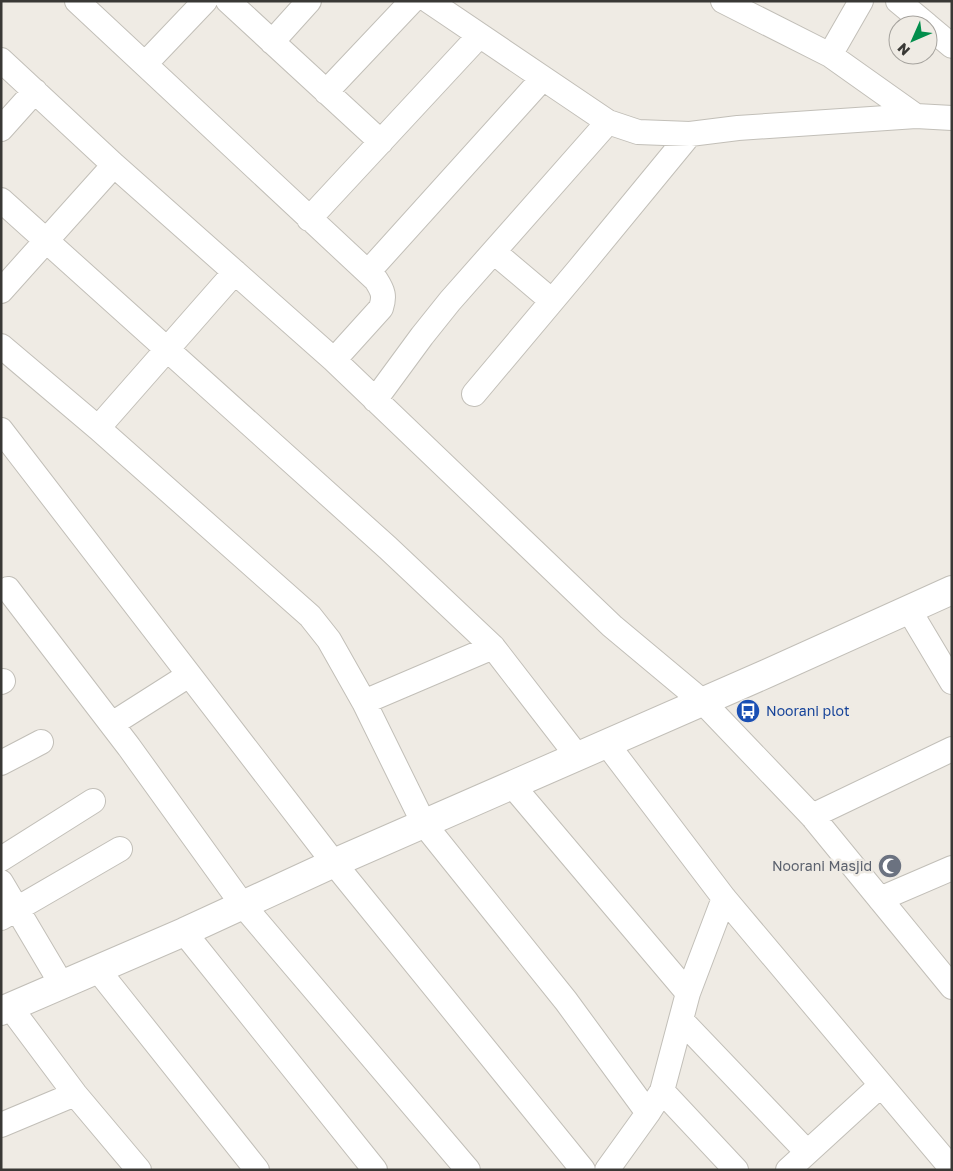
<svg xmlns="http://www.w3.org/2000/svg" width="953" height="1171" font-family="'Golos Text',sans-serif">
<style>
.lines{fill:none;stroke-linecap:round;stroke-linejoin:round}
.minor-casing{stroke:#c2bfb8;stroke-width:26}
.secondary-casing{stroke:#c2bfb8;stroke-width:30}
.minor{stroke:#fff;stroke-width:24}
.secondary{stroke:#fff;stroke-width:28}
.labels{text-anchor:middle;stroke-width:5;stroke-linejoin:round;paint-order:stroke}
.transit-label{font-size:14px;fill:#164399;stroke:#efebe4;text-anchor:start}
.worship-label{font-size:14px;fill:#5b616d;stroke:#efebe4;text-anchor:end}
</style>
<rect width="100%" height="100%" fill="#efebe4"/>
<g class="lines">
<g class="minor-casing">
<path id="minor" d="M77,1L376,280C383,291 385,296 381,308L334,360
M228,1L381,142
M429,1L608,122L638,132L690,134L738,128L916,116L952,118
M723,1L830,55L916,116
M898,1L927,25
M928,26L952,46
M272,42L309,1
M830,55L861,1
M1,60L114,165L334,360L612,626L703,702L812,816L952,987
M145,64L205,1
M326,92L412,1
M1,129L35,91
M1,200L388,548L493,647L578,757
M309,219L479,36
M494,252L552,301
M368,272L543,78
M1,291L114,165
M1,346L98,428L310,616L329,640L364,702L424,824L566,1001L648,1113
M474,394L579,269L690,134
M375,400L422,336L450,301L608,122
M98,428L235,272
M1,430L334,863L583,1170
M8,589L129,747L242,904L468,1170
M909,610L952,682
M1,682L3,681
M364,702L493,647
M112,724L189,675
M607,744L724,898L952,1169
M1,763L41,742
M512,785L688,993
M812,816L952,749
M1,859L93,801
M1,882L62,985
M880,899L952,868
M1,918L120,849
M184,932L375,1170
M98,970L257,1170
M10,1007L75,1094L139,1170
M681,1020L807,1152
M662,1091L736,1170
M1,1125L75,1094
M607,1170L648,1113L662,1091L688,993L724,898
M788,1170L881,1085"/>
</g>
<g class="secondary-casing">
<path id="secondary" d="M1,1011L184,932L334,863L768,673L952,590"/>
</g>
<use href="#minor" class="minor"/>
<use href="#secondary" class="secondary"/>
</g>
<defs>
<g id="bus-disc" transform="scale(1.25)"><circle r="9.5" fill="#1a4fb4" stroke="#efebe4"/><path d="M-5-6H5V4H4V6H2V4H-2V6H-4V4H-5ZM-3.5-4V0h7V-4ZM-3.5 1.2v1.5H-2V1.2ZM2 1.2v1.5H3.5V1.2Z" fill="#fff"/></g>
<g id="mosque-disc" transform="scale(1.25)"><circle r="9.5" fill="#6b7280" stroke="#efebe4"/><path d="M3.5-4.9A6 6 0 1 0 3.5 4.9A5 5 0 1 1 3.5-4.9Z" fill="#fff"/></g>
</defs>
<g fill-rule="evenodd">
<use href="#bus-disc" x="748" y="711"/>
<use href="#mosque-disc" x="890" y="866"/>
</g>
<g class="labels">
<g class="transit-label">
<text x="766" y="716">Noorani plot</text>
</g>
<g class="worship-label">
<text x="872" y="871">Noorani Masjid</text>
</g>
</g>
<rect width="953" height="1171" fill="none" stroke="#393835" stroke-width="5"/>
<g transform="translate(913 40) rotate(225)"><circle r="24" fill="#efebe4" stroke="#a6a39e"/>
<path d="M0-4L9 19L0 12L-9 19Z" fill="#028e4c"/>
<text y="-8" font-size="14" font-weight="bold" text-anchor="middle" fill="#393835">N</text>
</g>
</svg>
